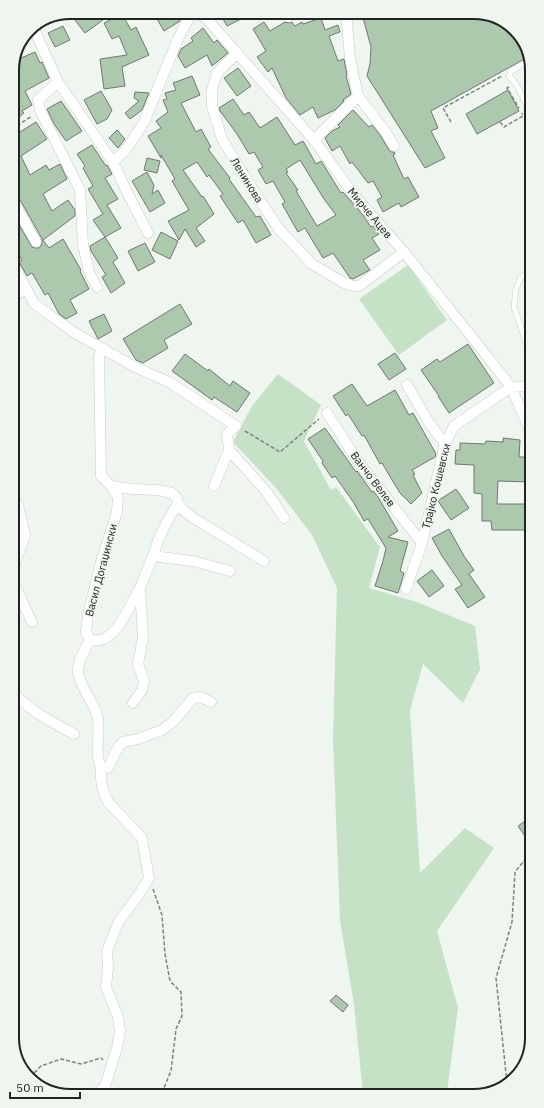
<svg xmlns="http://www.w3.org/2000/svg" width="544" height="1108" font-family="'IBM Plex Sans',sans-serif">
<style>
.green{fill:#c5e2c7}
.building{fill:#acc9ad;stroke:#717672;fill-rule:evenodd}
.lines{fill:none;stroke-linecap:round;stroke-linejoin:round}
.lane-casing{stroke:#c7cdc8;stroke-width:6}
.street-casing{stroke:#c7cdc8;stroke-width:11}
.path{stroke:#7f837f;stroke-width:1.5;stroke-dasharray:4 2;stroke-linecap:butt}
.lane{stroke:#fff;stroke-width:5}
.street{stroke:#fff;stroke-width:10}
.labels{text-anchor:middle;stroke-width:3.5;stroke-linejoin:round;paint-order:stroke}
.street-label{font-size:11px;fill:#222422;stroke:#eff5ef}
.rim{fill:none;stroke:#222422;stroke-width:2}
</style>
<rect width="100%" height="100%" fill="#eff5ef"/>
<path class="green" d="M408,265L447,320L399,355L359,299Z
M278,374L321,405L304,441L331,490L336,487L380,547L369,588L417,602L475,626L480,669L463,703L423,664L410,710L420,873L465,828L494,848L437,931L458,1008L447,1092L363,1093L354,1005L340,920L333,739L337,588L312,535L277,489L233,442L252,406Z"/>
<path class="building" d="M83,12H98L103,20L85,33L74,19Z
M153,12H175L180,21L164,31Z
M219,12H237L241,19L227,26Z
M366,12H478L507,23L528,51V57L431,111L438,128L431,131L445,158L425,168L367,76L370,64L371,47L362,14Z
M122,14L131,30L136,27L149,55L122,67L125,86L104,89L100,59L127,55L119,36L112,39L104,23Z
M321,18L325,30L338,25L340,32L329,36L338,61L344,59L347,75L346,76L351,94L343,100L344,101L335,110L318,118L313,107L300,115L286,98L272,68L268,72L257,57L266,51L253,29L264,22L270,31L285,22L290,23L292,22L295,26L302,22L303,24Z
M63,26L70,40L55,47L48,33Z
M203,28L214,43L217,40L228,53L212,66L207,55L185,68L178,56L181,49L193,41L191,38Z
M35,52L40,63L42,62L49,78L25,91L32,105L22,111L24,113L12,123V66L14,61Z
M238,68L251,86L237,96L224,78Z
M192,76L200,95L181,103L196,132L201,129L211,147L208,149L230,178L229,179L256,217L260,216L271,235L256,243L243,220L238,223L220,196L223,194L209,175L207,177L197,162L183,170L202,197L203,196L214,214L196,228L205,241L196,247L185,229L179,240L168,221L189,210L172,181L175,179L161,155V158L148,136L161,128L156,121L168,112L163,100L167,99L165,93L176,90L173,83Z
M508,90L519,111L477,134L466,114Z
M101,91L112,110L107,119L97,124L84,100Z
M135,92L149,93L142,110L130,119L125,113L139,101L134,98Z
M233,99L244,115L249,112L260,128L277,117L295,145L303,141L316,164L321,161L341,193L343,192L363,215L371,227L373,226L379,234L372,238L380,250L363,260L370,270L353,279L350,278L333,253L323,258L305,228L298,232L282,204L285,202L273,181L266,184L258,170L263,167L254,152L249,154L237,134L220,111L219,108ZM300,160L324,199L336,215L317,226L296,191L298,190L286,173L288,172L286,169Z
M61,101L82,131L66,141L54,124L47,109Z
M353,110L369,127L372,125L380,135L389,150L391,152H394L395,154L393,155L404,179L408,177L419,197L401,207L399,203L383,212L377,200L382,197L373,181L368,183L352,162L350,164L340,146L332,151L325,138L332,131L340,127L338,125Z
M36,122L47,139L21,156L30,175L46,165L49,170L60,164L67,179L43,194L52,211L68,200L75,210V216L43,240L49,248L63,239L81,270L80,271L89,289L70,300L77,313L66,319L59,314L48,293L45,295L32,273L27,276L19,262L22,260L13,245V214L32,247L36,248H39L41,246L42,242V239L19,198L16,195H13L12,137Z
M117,130L125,139L118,148L109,138Z
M92,145L106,166L107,165L112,174L105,178L118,199L107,205L121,228L105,237L93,220L103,214L88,189L93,186L83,168L85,166L77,154Z
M147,158L160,161L157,173L144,170Z
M147,172L154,185L152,194L158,190L165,203L150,212L132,181Z
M161,232L178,241L170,259L152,250Z
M105,237L118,258L113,262L125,283L111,293L102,277L106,275L91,251L90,246Z
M145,243L155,262L138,271L128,251Z
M180,304L192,324L164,340L168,348L143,363L136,360L123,339Z
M104,314L112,331L98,339L89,321Z
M468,344L494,383L449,413L438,396H439L421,370L437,359L440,362Z
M395,353L406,369L389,380L378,364Z
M185,354L208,371L209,369L230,386L233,381L250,393L237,412L214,397L212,400L172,371Z
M352,384L367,406L395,390L409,415L413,413L436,454L435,457L412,470L415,474L413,475L422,493L411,504L400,493L382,463L380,464L364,435L362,436L348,414L346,416L333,396Z
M325,428L356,472L357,471L372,492L373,491L378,497L398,531L388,537L408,542L400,571L404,573L398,593L375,586L383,561L386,548L368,519L364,521L354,503L335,476L332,478L322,463L323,461L308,439Z
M503,438L520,440L519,457H529L530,482L498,481L497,504H527V530H492L491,521H482V494L474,493V465L455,464L456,450H460V443L485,444L486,441L503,442Z
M456,489L469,508L451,520L438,501L439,500Z
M449,529L464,556L474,570L469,574L485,597L468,608L455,589L462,585L442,556L432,538Z
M432,570L444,586L429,597L417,581Z
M531,817V845L518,826Z
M336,995L348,1005L343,1012L330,1001Z"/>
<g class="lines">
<g class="lane-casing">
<path id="lane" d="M528,61L511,71L509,76L516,84L528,108
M529,272L521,277L516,289L514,307L529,351"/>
</g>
<g class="street-casing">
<path id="street" d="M192,12L205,17L314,140L354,195L404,252L475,341L511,387L529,428
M346,12L350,58L358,96L385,131L394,146
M289,17L295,12
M33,27L58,82L113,162L127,192L148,233
M237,53L217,73L212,90V106L222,139L255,193L279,229L312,264L344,283L353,286H359L404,252
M58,82L38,100L40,110L80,190L83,245L89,272L97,287
M314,140L358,96
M113,162L126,150L144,122L178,39L192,12
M13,201L36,242
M13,264L34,303L48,314L75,333L135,367L171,383L236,426L227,434L229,450L266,491L284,518
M13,292L20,293L26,288
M102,348L99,356L101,476L111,486L133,489L158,490L172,493L177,498L178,504L183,510L195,519L264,561
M407,385L429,423L445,444
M327,413L359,463L422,543
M214,486L229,450
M14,499L18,505L25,535L14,566
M178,504C166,521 159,535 153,556L193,561L230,571
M14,587L17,590L32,622
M406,589L422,543L445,444L454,426L511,387L529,386
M90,640C93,640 97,641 100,640C118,637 131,603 140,588
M15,695C33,712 53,723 74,734
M133,703L142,690L144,681L138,664L143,637L140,588L153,556
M101,767C93,753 102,731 97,715C94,702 80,688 78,672C77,661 85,650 90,640L86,632L88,615L101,562L117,512L118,497L111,486
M95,1096L105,1086L117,1048L120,1031L118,1017L106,987L108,967L107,951L119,921L138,896L149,878L142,838L108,802L103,790L101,779V767L108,768L118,747L123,742L138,739L162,730L173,722L193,698L201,697L211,702"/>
</g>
<path class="path" d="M509,87L507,88L519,108
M451,122L443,108L502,76V77
M500,122L504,127L523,116L522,113
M12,129L32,116
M13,309L17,307L14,302
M245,431L280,452L319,419
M153,889L162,915L165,954L170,981L181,992L182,1016L176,1029L171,1071L161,1095
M30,1077L41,1066L61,1059L81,1064L101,1058L103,1060
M507,1083L496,978L512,922L515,872L531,852"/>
<use href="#lane" class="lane"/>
<use href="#street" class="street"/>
</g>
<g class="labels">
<g class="street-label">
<text transform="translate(247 180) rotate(58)" y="4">Ленинова</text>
<text transform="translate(370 213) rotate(50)" y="4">Мирче Ацев</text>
<text transform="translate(373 479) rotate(53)" y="4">Ванчо Велев</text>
<text transform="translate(436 486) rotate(-76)" y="4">Трајко Кошевски</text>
<text transform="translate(101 570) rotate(-75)" y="4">Васил Догаџински</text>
</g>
</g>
<path d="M0 0H544V1108H0ZM70 19H474A51 51 0 0 1 525 70V1038A51 51 0 0 1 474 1089H70A51 51 0 0 1 19 1038V70A51 51 0 0 1 70 19Z" fill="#eff5ef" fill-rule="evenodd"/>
<path class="rim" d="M70 19H474A51 51 0 0 1 525 70V1038A51 51 0 0 1 474 1089H70A51 51 0 0 1 19 1038V70A51 51 0 0 1 70 19Z"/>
<path d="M10 1092v6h70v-6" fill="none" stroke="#222422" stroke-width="2"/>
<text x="16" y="1092" font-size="12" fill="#222422" stroke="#eff5ef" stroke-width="3" paint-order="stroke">50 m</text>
</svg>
